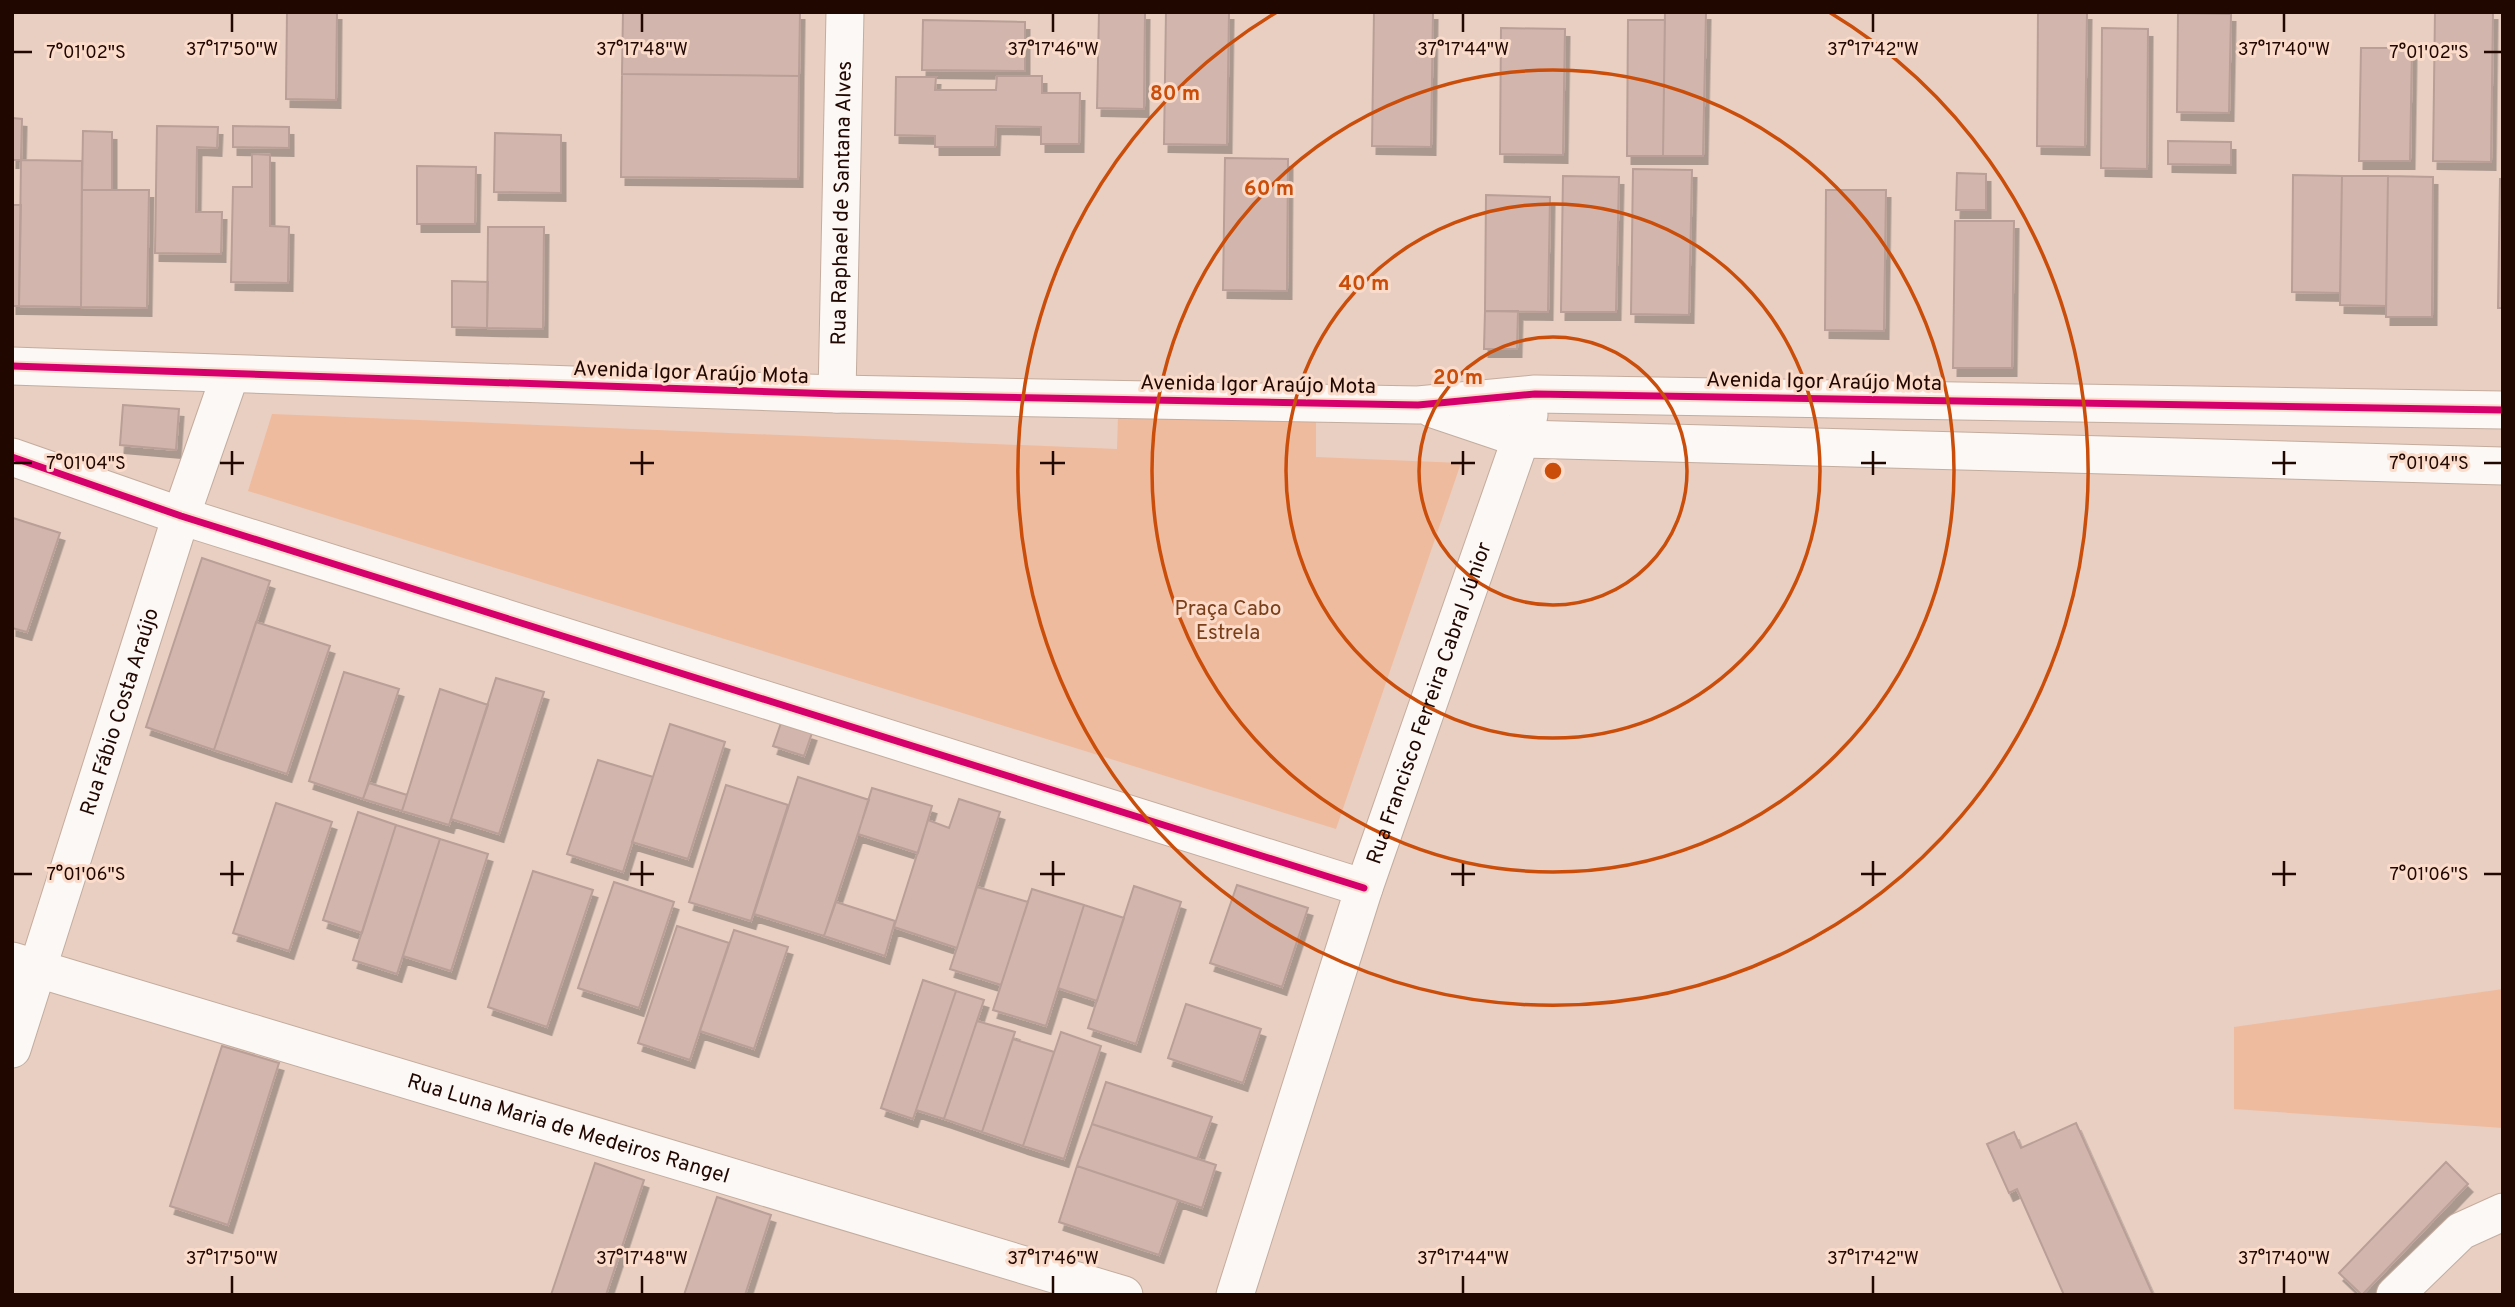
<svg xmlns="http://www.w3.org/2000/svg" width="2515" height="1307" font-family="Overpass,sans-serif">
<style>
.green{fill:#efbb9e}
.building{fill:#d2b6ad;stroke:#b99f97;stroke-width:2;filter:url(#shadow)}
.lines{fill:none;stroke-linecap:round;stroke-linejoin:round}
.minor-casing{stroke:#c4ac9e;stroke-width:39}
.minor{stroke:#fcf8f6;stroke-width:37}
.cycleway-casing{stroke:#fbdccb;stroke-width:11}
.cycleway{stroke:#d6006c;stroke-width:7}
.ticks{fill:none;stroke:#200700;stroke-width:2.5}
.ring{fill:none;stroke:#ca4d0a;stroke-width:3.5}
.labels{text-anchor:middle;stroke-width:6;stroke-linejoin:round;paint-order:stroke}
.street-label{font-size:21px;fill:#200700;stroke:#fbdccb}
.park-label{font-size:21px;fill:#7a3e18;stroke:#fbdccb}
.ticks-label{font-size:18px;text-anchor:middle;fill:#200700;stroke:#fbdccb;stroke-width:6;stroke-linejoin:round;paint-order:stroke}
.centre{fill:#ca4d0a;stroke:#fbdccb;stroke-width:3.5}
.ring-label{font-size:21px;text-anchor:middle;font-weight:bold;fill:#ca4d0a;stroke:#fbdccb;stroke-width:6;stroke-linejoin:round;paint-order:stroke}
</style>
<defs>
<filter id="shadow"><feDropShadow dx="4.5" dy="8" stdDeviation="0" flood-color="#0004"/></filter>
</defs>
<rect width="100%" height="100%" fill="#e8cfc2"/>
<path class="green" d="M272,414L1117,449L1118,416L1316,419V457L1461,463L1336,829L248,491Z
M2503,989V1128L2234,1109V1027Z"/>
<path class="building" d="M287,12H337L336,100L286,99Z
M623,12H800L799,76L622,74Z
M1099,12H1145L1144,109L1097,108Z
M1166,12H1229L1227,145L1164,144Z
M1374,12H1433L1431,147L1372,146Z
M1665,12H1706L1703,156H1663Z
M2038,12H2087L2085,147L2037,146Z
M2435,12H2493L2491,162L2433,161Z
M2178,13L2231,14L2229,113L2177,112Z
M923,20L1025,22V71L922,70Z
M1628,20H1665L1663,156H1627Z
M1501,28L1565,29L1563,155L1500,154Z
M2102,28L2148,29L2147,169L2101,168Z
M2361,48H2412L2410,161H2359Z
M622,74L799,76L798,179L621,177Z
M997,76H1042V93H1080L1079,144H1041V127L996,126L995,147H935V136L895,135L896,77H936L935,90H996Z
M12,118L22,119L21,160H12Z
M157,126L218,127L217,148L197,147L196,212H222L221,254L155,253Z
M233,126L289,127V148L233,147Z
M83,131L112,132V190H82Z
M495,133L561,135V193L494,192Z
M2168,141L2231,142V165L2168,164Z
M252,154L270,155V226L289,227L288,283L231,282L233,187H252Z
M1225,158L1288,159L1287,291L1223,290Z
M21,160L82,161L81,307L19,306Z
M417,166L476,167L475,224H417Z
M1633,169L1692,170L1689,315L1631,314Z
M1957,173L1986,174V210H1956Z
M2293,175L2342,176L2340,293L2292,292Z
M1563,176L1619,177L1616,312H1561Z
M2342,176H2388L2386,306L2340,305Z
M2388,176L2433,177L2432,317H2386Z
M2500,179H2503V308H2498Z
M82,190H149L147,308L81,307Z
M1826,190H1886L1884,331L1825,330Z
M1486,195L1550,197L1548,312L1485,311Z
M12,205H21L19,306H12Z
M1955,221H2014L2012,368H1953Z
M488,227H544L543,329L487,328Z
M452,281L488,282L487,328L452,327Z
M1485,311H1518L1517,349H1484Z
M123,405L179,409L176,450L120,445Z
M13,518L60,533L27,632L12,628Z
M202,558L270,581L214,750L146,727Z
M256,622L330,646L287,774L214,750Z
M344,672L399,689L363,799L309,781Z
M496,678L544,692L499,834L451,819Z
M440,689L488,705L449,825L402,811Z
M781,723L812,733L804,756L773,746Z
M670,724L725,742L688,859L632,842Z
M598,760L653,777L623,872L567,854Z
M798,777L869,800L824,936L754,914Z
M369,783L407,795L402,811L363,799Z
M726,785L788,805L751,921L689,902Z
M872,788L932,806L918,853L858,834Z
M959,799L1000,812L957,948L894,927L928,820L949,828Z
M276,803L332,822L289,951L233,933Z
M358,812L396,825L362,933L323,920Z
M396,825L440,839L397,974L353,960Z
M440,839L488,854L451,971L403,956Z
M533,871L593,890L547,1027L488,1007Z
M614,882L674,902L639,1008L578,988Z
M1237,885L1308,908L1282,987L1210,963Z
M1134,886L1181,902L1136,1044L1088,1028Z
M977,887L1028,902L1001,985L950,969Z
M1032,889L1084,905L1046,1026L993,1010Z
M836,902L895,921L885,956L824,936Z
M1084,905L1124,918L1097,1001L1058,988Z
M677,926L729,943L690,1060L638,1043Z
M734,930L788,947L754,1049L700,1031Z
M923,980L956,991L913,1119L881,1108Z
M956,991L984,1000L944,1119L916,1110Z
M1186,1004L1261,1029L1243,1083L1168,1058Z
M977,1021L1015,1032L982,1132L944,1119Z
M1061,1032L1101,1046L1064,1159L1023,1146Z
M1013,1039L1054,1052L1023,1146L982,1132Z
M222,1046L279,1063L228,1225L170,1206Z
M1106,1082L1212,1117L1197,1159L1092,1124Z
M2076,1123L2153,1295H2064L2017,1189L2009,1193L1987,1144L2014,1132L2021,1148Z
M1092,1124L1216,1165L1202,1208L1077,1166Z
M2446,1162L2468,1184L2362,1295L2339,1273Z
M595,1163L644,1180L606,1295H551Z
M1077,1166L1178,1200L1159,1255L1059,1222Z
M717,1197L771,1215L745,1295H684Z"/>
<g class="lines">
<g class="minor-casing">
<g id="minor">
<path d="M12,366L837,394L1418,405L1535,394L2503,410"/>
<path id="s1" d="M837,394L845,12"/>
<path d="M1433,409L1522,439L2503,466"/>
<path d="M12,457L181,516L1364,888"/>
<path id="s2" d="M12,961L1124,1295"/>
<path id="s3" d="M12,1049L181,516L230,375"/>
<path id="s4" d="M1235,1295L1364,888L1529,415"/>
<path d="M2395,1295L2461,1231L2503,1212"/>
</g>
</g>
<use href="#minor" class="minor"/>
<g class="cycleway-casing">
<path id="cycleway" d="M12,366L837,394L1418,405L1535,394L2503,410
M12,457L181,516L1364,888"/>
</g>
<use href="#cycleway" class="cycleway"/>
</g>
<path class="ticks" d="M232,14V32M642,14V32M1053,14V32M1463,14V32M1873,14V32M2284,14V32M14,52H32M2484,52H2501M232,451V475M642,451V475M1053,451V475M1463,451V475M1873,451V475M2284,451V475M14,463H32M220,463H244M630,463H654M1040,463H1065M1451,463H1475M1861,463H1886M2272,463H2296M2484,463H2501M232,861V886M642,861V886M1053,861V886M1463,861V886M1873,861V886M2284,861V886M14,874H32M220,874H244M630,874H654M1040,874H1065M1451,874H1475M1861,874H1886M2272,874H2296M2484,874H2501M232,1276V1293M642,1276V1293M1053,1276V1293M1463,1276V1293M1873,1276V1293M2284,1276V1293"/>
<g class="ring">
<circle cx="1553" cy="471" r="134"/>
<circle cx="1553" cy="471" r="267"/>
<circle cx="1553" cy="471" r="401"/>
<path d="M1829 12A535 535 0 1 1 1277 12"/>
</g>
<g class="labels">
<g class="street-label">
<text dy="7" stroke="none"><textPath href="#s1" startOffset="191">Rua Raphael de Santana Alves</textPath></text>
<text transform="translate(691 372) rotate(2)" y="7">Avenida Igor Araújo Mota</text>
<text transform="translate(1824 381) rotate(1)" y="7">Avenida Igor Araújo Mota</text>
<text transform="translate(1258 384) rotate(1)" y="7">Avenida Igor Araújo Mota</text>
<text dy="7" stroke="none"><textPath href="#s4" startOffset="623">Rua Francisco Ferreira Cabral Júnior</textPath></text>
<text dy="7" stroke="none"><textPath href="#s3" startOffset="354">Rua Fábio Costa Araújo</textPath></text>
<text dy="7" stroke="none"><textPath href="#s2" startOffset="581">Rua Luna Maria de Medeiros Rangel</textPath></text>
</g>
<g class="park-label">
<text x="1228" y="615">Praça Cabo<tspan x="1228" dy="24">Estrela</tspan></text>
</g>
</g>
<g class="ticks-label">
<text x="232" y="55">37°17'50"W</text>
<text x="642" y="55">37°17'48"W</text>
<text x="1053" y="55">37°17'46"W</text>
<text x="1463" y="55">37°17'44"W</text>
<text x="1873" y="55">37°17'42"W</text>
<text x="2284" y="55">37°17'40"W</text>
<text x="86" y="58">7°01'02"S</text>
<text x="2429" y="58">7°01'02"S</text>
<text x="86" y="469">7°01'04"S</text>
<text x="2429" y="469">7°01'04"S</text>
<text x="86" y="880">7°01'06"S</text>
<text x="2429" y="880">7°01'06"S</text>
<text x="232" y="1264">37°17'50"W</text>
<text x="642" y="1264">37°17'48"W</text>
<text x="1053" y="1264">37°17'46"W</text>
<text x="1463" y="1264">37°17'44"W</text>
<text x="1873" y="1264">37°17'42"W</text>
<text x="2284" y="1264">37°17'40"W</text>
</g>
<circle cx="1553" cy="471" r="10" class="centre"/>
<g class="ring-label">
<text x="1175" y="100">80 m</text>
<text x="1269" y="195">60 m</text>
<text x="1364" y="290">40 m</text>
<text x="1458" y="384">20 m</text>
</g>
<rect width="2515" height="1307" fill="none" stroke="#200700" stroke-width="28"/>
</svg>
